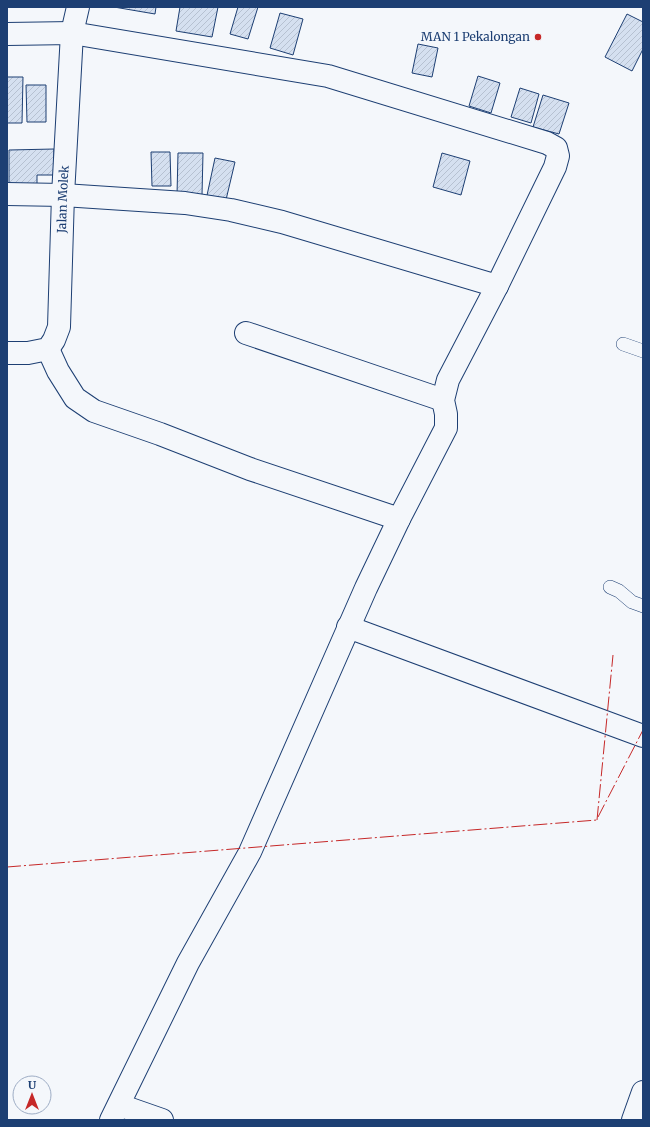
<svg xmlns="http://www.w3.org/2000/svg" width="650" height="1127" font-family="Merriweather,serif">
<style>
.building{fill:url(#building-hatch);stroke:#1d3f73}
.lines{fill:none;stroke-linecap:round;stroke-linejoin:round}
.lane-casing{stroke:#1d3f73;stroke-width:14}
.street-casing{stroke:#1d3f73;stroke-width:24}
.lane{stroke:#f4f7fb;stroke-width:13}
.street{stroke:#f4f7fb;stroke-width:22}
.power{stroke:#c62828;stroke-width:1;stroke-dasharray:14 3 2 3;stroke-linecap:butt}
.poi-dot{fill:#c62828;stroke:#f4f7fb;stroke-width:1.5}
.labels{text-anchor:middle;stroke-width:3;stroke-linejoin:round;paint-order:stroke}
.poi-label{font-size:12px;fill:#1d3f73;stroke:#f4f7fb;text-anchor:end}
.street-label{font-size:12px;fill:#1d3f73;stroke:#f4f7fb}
</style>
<defs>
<pattern id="building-hatch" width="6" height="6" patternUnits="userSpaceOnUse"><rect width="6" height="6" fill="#d5e0f0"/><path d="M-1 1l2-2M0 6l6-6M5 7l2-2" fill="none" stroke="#b6c1d1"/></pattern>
</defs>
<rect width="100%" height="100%" fill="#f4f7fb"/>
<path class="building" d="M114,7H156L155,14Z
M180,7H218L212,37L176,31Z
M238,7H258L248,39L230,34Z
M280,13L303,19L293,55L270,48Z
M627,14L643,22V49L632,71L605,57Z
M418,44L438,48L432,77L412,73Z
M478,76L500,83L491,113L469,106Z
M7,77H23L22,123H7Z
M26,85H46V122H27Z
M520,88L539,94L531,123L511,117Z
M543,95L569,103L559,134L533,127Z
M54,149V175H37V186L9,187V150Z
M151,152H170L171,186H152Z
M178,153H203L202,195H177Z
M442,153L470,161L461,195L433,187Z
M215,158L235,162L225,204L206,200Z"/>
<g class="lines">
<g class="lane-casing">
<path id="lane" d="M623,344L643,351
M610,587L619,591L632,602L643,606"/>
</g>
<g class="street-casing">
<g id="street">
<path d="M7,34L72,33L328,76L547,143L556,148L558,156L555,167L497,286L448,380L443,400L446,414V428L399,519L366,588L250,852L188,963L111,1120"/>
<path d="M7,194L63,195L185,203L231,210L282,222L497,286"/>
<path d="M246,333L443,400"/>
<path d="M48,349L58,371L75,398L94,411L160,434L250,469L399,519"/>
<path id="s1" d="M7,353H28L48,349L54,340L59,327L63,195L72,33L78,7"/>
<path d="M348,627L643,736"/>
<path d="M119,1105L162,1120"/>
<path d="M633,1120L643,1092"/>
</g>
</g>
<use href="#lane" class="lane"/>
<use href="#street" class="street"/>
<path class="power" d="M598,817L643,730
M597,820L613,655
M7,867L597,820"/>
</g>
<circle class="poi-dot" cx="538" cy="37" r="4"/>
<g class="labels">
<g class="poi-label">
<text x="530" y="41">MAN 1 Pekalongan</text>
</g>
<g class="street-label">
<text dy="4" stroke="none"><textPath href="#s1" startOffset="194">Jalan Molek</textPath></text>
</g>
</g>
<rect width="650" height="1127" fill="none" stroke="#1d3f73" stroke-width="16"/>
<g transform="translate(32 1095)"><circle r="19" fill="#f4f7fb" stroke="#9eadc5"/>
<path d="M0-3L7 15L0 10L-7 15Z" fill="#c62828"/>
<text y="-6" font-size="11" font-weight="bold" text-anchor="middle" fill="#1d3f73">U</text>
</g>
</svg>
